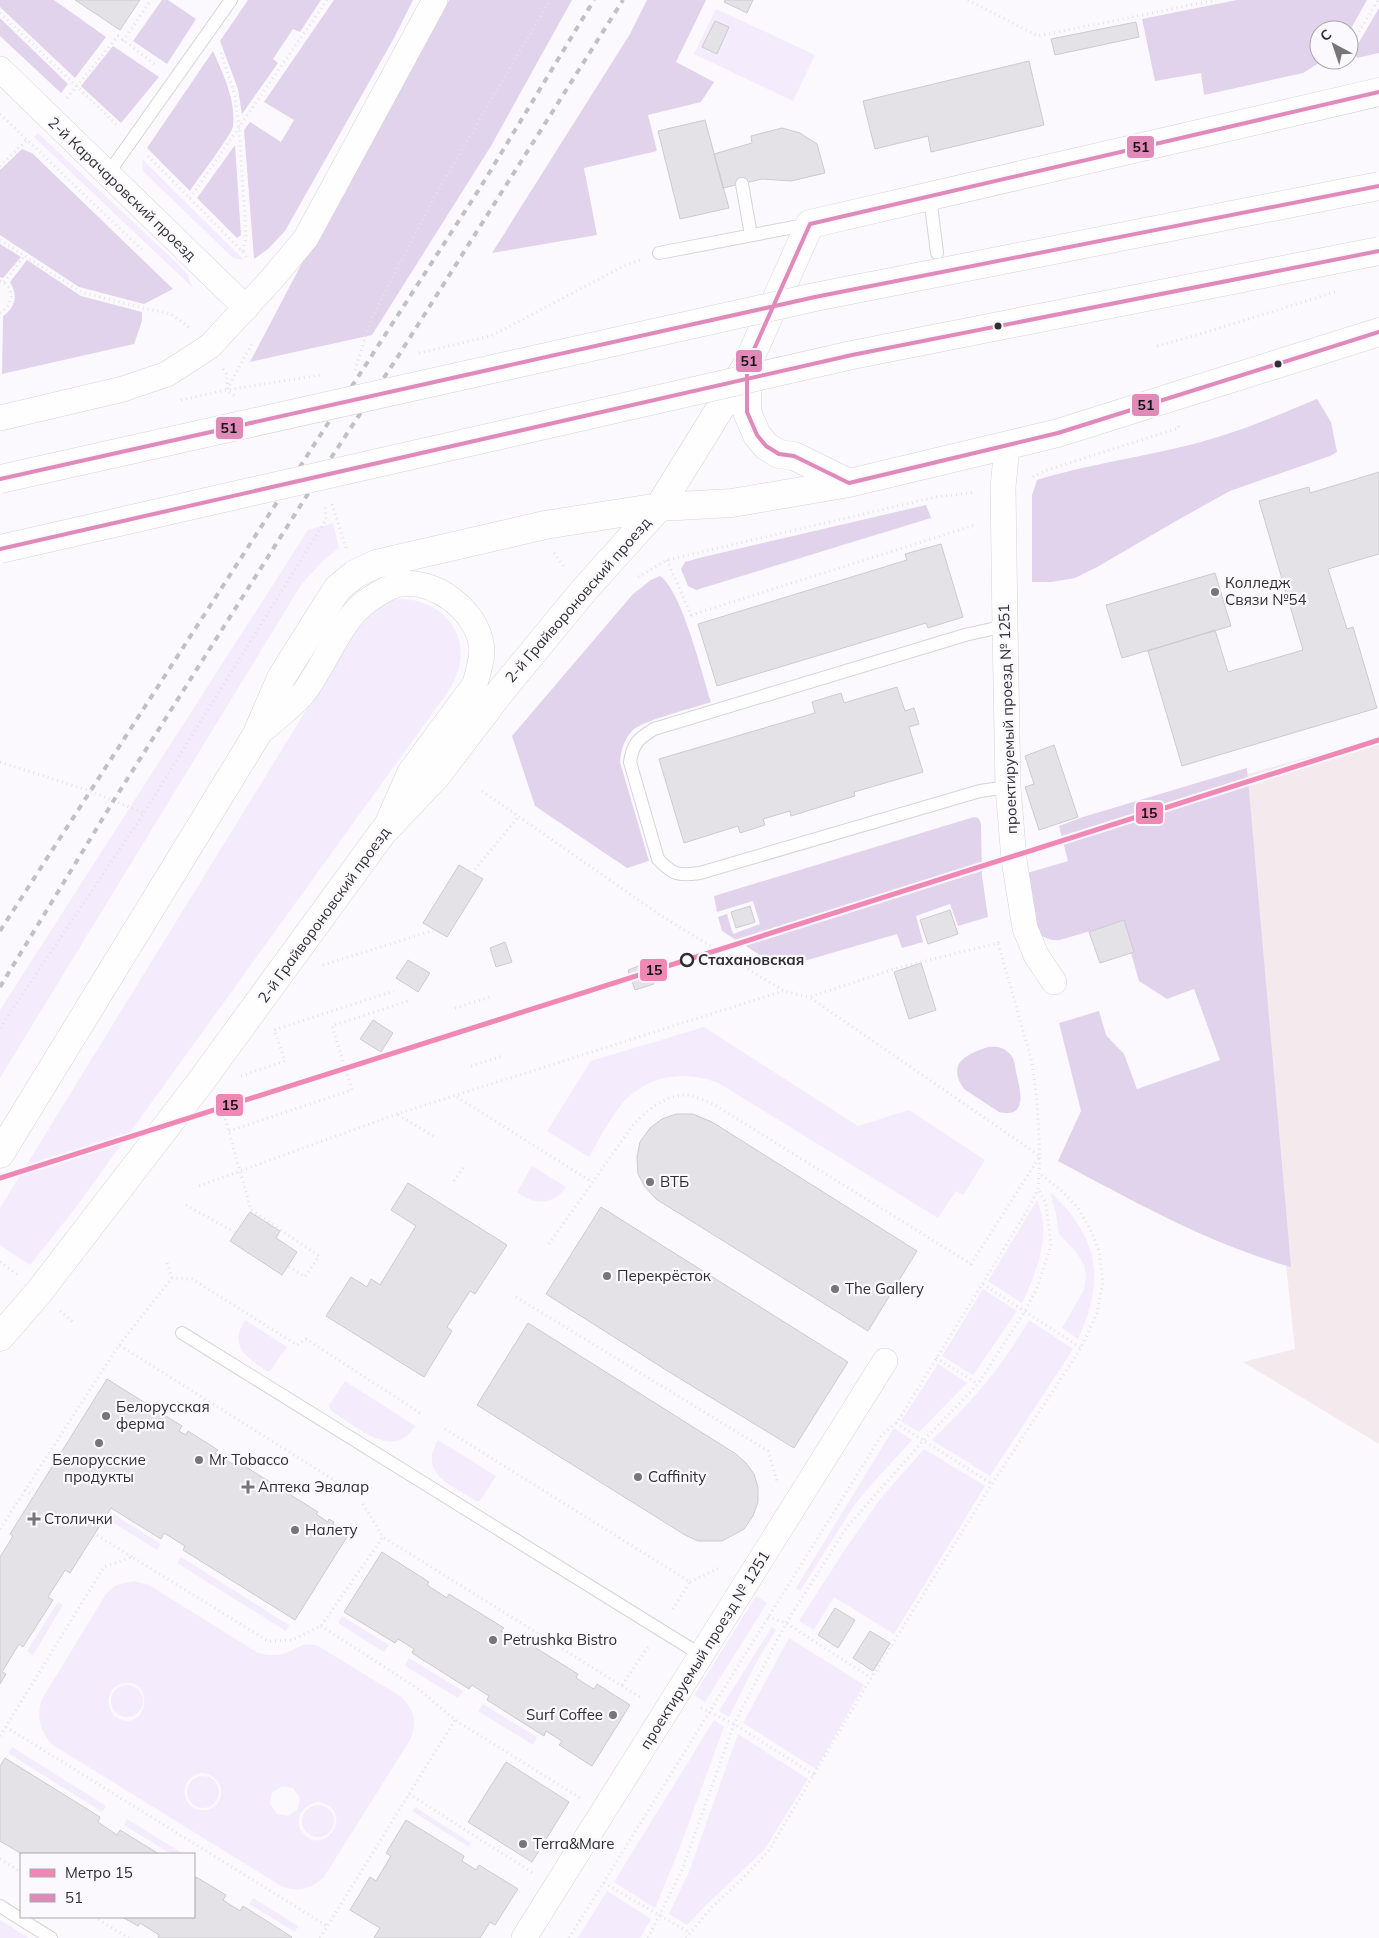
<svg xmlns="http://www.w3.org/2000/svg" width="1379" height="1938" font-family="Mulish,sans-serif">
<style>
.commercial{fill:#f4e9ec}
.green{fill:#f4ebfc;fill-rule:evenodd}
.forest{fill:#e1d3eb}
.building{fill:#e4e2e6;stroke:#cdcbcf}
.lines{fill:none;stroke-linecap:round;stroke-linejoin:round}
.service-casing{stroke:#d6d4d7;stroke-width:14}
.minor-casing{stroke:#d6d4d7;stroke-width:26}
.secondary-casing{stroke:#d6d4d7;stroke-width:29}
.path{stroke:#e3e3e4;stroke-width:3;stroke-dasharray:1 4;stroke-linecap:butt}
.service{stroke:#fefeff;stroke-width:12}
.minor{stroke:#fefeff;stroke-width:25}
.secondary{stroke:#fefeff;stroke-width:28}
.rail{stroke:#c1c0c2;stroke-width:4;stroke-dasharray:6 6;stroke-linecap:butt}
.primary-bridge-casing{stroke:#d6d4d7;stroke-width:29;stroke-linecap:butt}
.primary-bridge{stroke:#fefeff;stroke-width:28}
.bus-1-casing{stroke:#fbf8fe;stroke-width:8}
.bus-1{stroke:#e08aba;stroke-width:4}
.metro-1-casing{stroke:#fbf8fe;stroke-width:9}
.metro-1{stroke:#f088b6;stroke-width:5}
.bus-dot{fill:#2f2e30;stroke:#fbf8fe;stroke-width:2}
.poi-dot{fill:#767578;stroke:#fbf8fe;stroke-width:2}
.stop-dot{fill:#fbf8fe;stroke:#2f2e30;stroke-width:2.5}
.labels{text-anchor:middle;stroke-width:4.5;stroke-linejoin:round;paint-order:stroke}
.street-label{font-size:15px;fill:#2f2e30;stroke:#fbf8fe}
.poi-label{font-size:15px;fill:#2f2e30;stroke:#fbf8fe;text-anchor:start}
.stop-label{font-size:15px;font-weight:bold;fill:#2f2e30;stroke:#fbf8fe;text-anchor:start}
.line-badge{stroke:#fbf8fe;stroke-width:2}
.pale-badge-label{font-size:14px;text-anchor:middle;font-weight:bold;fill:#111}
</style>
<rect width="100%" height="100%" fill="#fbf9fd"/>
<path class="commercial" d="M1379,737V1444L1243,1362L1295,1349L1234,778Z"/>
<path class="green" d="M716,9L815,55L793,101L694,54Z
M38,133L179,265L188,275L192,287L34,137Z
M142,159L244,260L233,258L143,171Z
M333,523L339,548L325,559L301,585L0,1078V1010L308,530Z
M399,599C438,598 471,631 458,671C456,677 453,683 450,689L74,1210L30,1265L0,1245V1208L364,616L388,601Z
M704,1027L858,1126L909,1110L985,1160L963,1195L956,1191L938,1218L720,1084C686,1069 647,1075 622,1104C609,1120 599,1139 589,1157L547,1131L591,1061Z
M532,1166L566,1187C553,1206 534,1205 517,1192Z
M1050,1192C1098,1236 1106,1279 1078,1339L1062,1328L1084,1290L1086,1276L1084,1265L1077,1253L1059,1234L1056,1214Z
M1037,1200C1052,1234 1037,1271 1022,1303L988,1281Z
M983,1289L1017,1311L973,1375L942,1356Z
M245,1320L287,1347L270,1371H267C247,1358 228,1346 245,1320Z
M1029,1320L1073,1349L990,1476L932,1440C970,1404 1003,1366 1029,1320Z
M938,1364L967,1383L919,1432L901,1421Z
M345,1381L415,1426C393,1462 357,1426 331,1411L329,1405Z
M894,1428L912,1440L879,1476L855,1504L800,1591L796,1588Z
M438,1440L496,1476L480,1501H476C451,1485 418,1474 438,1440Z
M924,1449L985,1486L894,1634L834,1597L814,1630L799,1621L846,1548L881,1498Z
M113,1514L161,1544L157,1550L109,1520Z
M181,1557L289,1625L286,1631L177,1563Z
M134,1581L149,1585L258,1653C266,1655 274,1656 283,1654C296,1650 303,1640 318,1646L400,1696C414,1708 418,1723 410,1740L324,1877C311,1889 298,1893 281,1886L53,1745C40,1732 36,1716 42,1699L106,1594L116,1585ZM123,1683C158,1678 146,1738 114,1716C105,1704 107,1687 123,1683ZM201,1773C235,1776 222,1823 192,1807C179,1795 184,1777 201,1773ZM282,1786L293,1788L300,1798L298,1809L288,1816L277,1814L270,1804L272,1793ZM318,1802C357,1809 325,1859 303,1833C292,1819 303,1805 318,1802Z
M756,1596L767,1603L705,1702L694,1695Z
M58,1602L63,1605L33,1655L27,1651Z
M342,1616L389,1645L384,1652L338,1623Z
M772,1627L776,1630L757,1661L729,1717L719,1711Z
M789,1638L864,1685L816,1769L743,1723Z
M409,1658L463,1691L458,1698L405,1666Z
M111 1701a16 16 0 1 1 32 0a16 16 0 1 1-32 0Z
M483,1704L537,1737L533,1745L478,1711Z
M714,1720L724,1727L677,1855L655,1908L614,1882Z
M738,1734L808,1779L764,1850L706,1905L687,1925L669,1914L689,1872Z
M12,1747L106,1806L102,1812L8,1753Z
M187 1792a16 16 0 1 1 32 0a16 16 0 1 1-32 0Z
M302 1821a16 16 0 1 1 32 0a16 16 0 1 1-32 0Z
M415,1807L471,1843L469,1847L412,1811Z
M127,1819L182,1853L181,1854H171L124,1825Z
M607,1891L651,1919L640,1938H578Z
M253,1898L298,1926L295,1932L249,1904Z
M0,1920L29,1938H0Z"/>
<path class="forest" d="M0,0H54L106,37L75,78L0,7Z
M162,0H168L196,19L167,64L133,41Z
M248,0H321L300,32L293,29L273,59L278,63L242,114L238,89L220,41Z
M334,0H413L394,38L285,231L268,249L254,259L244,130L250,122L281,142L294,120L264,102Z
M449,0H572L491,146L372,335L250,362L303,261Z
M647,0H706L676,62L714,82L701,102L648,115L657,151L584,168L597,235L492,253L630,34Z
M1237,0H1367L1349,32V30H1319V60H1324L1303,73L1204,95L1201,73L1155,81L1142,19Z
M1379,8V53L1357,58L1355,54V49Z
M0,18L68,84L61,93L0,36Z
M113,46L159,77L121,123L81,86Z
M213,51C223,74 236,100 233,126C233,133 196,181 190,191L147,148Z
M235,145L241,235L237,238L197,198Z
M22,149L32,153L173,289L144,304L79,287L0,235V170Z
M0,244L21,257L3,278L0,277Z
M27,260L81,296L142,312V321L134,344L2,374L3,316C16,307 18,295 10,282Z
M1317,399L1331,422L1337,452L1330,456L1230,491L1176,521L1099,566L1075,578L1051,582H1032V495L1037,480C1098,461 1163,455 1224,435C1256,425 1287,411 1317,399Z
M926,505L931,518L696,590L688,586L681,569L685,562L699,558Z
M660,576C682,591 702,674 711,702C694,708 644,720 633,730C624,739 621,750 620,762L649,861L627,868L535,806L512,736L633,594L651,580Z
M1247,768L1291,1267C1209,1244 1133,1201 1058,1161L1081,1111L1059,1023L1099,1011L1106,1035L1124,1054L1137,1089L1220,1060L1194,989L1167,999L1139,981L1131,953L1134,952L1124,921L1060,940C1051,941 1044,938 1037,932L1024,874L1068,861L1059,826L1083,817Z
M974,817L978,818L981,823L982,876L988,917L958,926L950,904L916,916L923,942L902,948L897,934L780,968L722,931L718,917L727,914L733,934L760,924L753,901L717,912L714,896Z
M988,1047C997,1046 1003,1047 1010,1054C1015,1059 1015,1068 1017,1076C1021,1092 1027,1119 999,1112L964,1089C946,1063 967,1054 988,1047Z"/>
<path class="building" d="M75,0H140L120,30Z
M725,0H753L747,13L724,2Z
M715,21L729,27L717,54L702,47Z
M1136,22L1139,37L1055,55L1051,39Z
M1029,61L1044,125L931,152L928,136L875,149L863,101Z
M705,120L729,208L680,219L658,131Z
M782,128L800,133L817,144L825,173L791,181L762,179L723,188L714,154L752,143L751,136Z
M1379,472V554L1328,569L1347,629L1353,627L1377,708L1182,766L1148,651L1215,630L1228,672L1303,650L1259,501L1309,487L1310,493Z
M941,544L963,617L928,628L926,623L717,686L698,624L907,560L905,554Z
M1215,573L1231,626L1122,658L1106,605Z
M897,687L905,711L914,708L919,724L909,727L923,772L854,792L855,796L791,816L790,811L763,819L765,825L740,833L738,826L684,843L659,759L815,713L812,702L841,693L844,703Z
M1054,745L1078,817L1039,830L1025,787L1034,784L1025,756Z
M459,865L483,879L447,937L423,923Z
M750,906L755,922L736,928L731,912Z
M950,910L958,934L928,944L920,920Z
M1124,920L1134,952L1100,963L1089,932Z
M505,942L512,962L496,967L490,948Z
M408,960L430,973L418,992L396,978Z
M647,963L654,984L635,990L628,970Z
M921,963L936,1010L909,1019L894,972Z
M373,1020L393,1033L381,1052L360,1039Z
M676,1114H693L712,1122L917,1251L868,1331L656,1199L645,1187L638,1174L637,1157L640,1142L650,1128L662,1119Z
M408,1183L507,1245L475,1294L470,1291L447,1327L452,1331L424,1377L326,1316L351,1277L367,1287L371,1279L380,1285L416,1226L391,1210Z
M601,1207L848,1362L794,1448L674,1375L546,1294Z
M250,1212L280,1231L276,1238L297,1252L282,1275L230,1241Z
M528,1323L736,1454L746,1463L754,1474L758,1487V1502L753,1516L744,1529L722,1541H698L685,1535L477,1405Z
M107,1379L182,1426L179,1431L186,1435L188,1431L218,1450L215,1453L236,1466L238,1462L318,1512L316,1514L328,1522L329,1519L334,1522L333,1524L345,1532L346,1530L350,1532L295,1620L183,1550L185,1546L164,1533L161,1539L111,1508L70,1573L65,1570L62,1575L48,1597L53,1600L23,1647L19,1644L2,1672L6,1674L0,1684V1557L13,1536L10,1534Z
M382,1552L429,1582L427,1585L447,1598L449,1594L504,1628L501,1631L520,1643L523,1640L578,1674L576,1678L592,1688L594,1689L597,1684L630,1705L592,1766L559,1745L562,1741L546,1731L544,1736L487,1700L489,1696L472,1685L469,1689L412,1653L414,1649L398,1639L395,1643L344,1612Z
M835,1608L855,1620L838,1648L818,1635Z
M870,1631L890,1643L873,1671L853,1658Z
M5,1758L100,1817L98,1822L117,1835L120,1830L159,1854H22L10,1847L0,1841V1766Z
M506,1762L569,1802L532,1862L468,1822Z
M406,1820L464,1856L462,1861L470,1866L476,1870L479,1865L518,1889L495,1925L490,1922L480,1938H374L380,1928L350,1910L370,1877L376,1881L391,1856L386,1853Z
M196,1877L226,1895L223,1900L240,1911L243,1906L292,1937L291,1938H158L159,1935L140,1923L138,1926L122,1917H194V1881Z"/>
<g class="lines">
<g class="service-casing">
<path id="service" d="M107,175L231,0
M742,184L751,235
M930,197L937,253
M659,253L810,224
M1005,626L965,635L654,729C638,739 633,743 630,762L658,859C673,875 678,876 700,873L980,791L1008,787
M182,1333L701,1655
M0,1906L51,1938"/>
</g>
<g class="minor-casing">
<path id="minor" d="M0,69L246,308
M0,418L123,389L167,374L210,346L271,280L306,238L435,0
M1007,447L1003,487L1005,626L1008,787L1014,860L1025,928L1036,955L1054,982
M256,736C271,722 288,710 302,695C324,668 339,621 367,601C377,594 389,586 401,584C435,579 475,610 481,643C484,656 478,671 475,684L410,772L386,826
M524,1938L885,1361"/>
</g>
<g class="secondary-casing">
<path id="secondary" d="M747,365V412L757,435L766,446L779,454L794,456L849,483
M0,1154L256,736L281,678L337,589L355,574L376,564L545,525L659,507L732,503L849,483L1058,433L1379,332
M0,1337L39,1292L199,1084L383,832L437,775L501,691L585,589L659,507L747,365L810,224L1379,92"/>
</g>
<path class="path" d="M968,0L1038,36L1216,0
M0,13L117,125
M123,41L151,0
M1349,49L1378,0
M221,53L235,95L239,128L246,237L243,251
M1337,69L1343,60
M67,98L118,36L157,66
M0,114L142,250
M148,156L243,252L248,260
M0,166L28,139
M190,198L327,0
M0,240L81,292L143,308L171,314L190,328
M0,281C16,287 13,306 0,313
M4,282L25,255
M1157,346L1197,335L1335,292
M419,353L491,336L622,267L640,260
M223,369L227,375V390L320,375
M355,370L371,319L436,194L550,0
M227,389L252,344
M181,400L227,390L236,397
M1033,477L1047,470L1179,428L1178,424
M332,504L346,548
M554,553L565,568
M667,560L691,615L975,525
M638,577L667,560L936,497L975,492
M0,762L90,791L144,813
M482,791L660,915L784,991L809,997L901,967L998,943V941
M323,965L435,930L472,873L519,816
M455,1008L490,997
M0,1028L144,813L281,592L326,520L325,504
M471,1066L503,1056
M241,1076L285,1061L274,1030L394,991
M457,1097L592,1182
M398,1115L435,1137
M229,1131L352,1090L332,1026L408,1001
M454,1181L465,1165
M199,1186L397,1114L783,991
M186,1205L236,1233L305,1277L319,1256L251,1210L221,1104
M549,1244L633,1125C646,1111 666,1094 687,1095C695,1096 705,1101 713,1104L971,1264L1040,1156L1037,1101L1032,1062L998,943
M0,1262L18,1275
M167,1263L172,1278
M983,1284L1081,1348
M516,1297L768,1451L777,1481
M60,1311L73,1322
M119,1345L172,1278L192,1279L297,1345L306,1339L423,1415
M936,1358L978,1384
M896,1423L992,1484
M445,1429L690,1582L671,1612
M25,1490L132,1557
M363,1504L383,1537L643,1699
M0,1529L119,1345L337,1482
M690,1582L721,1567
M768,1617L786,1623L871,1678
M321,1626L420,1690L455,1720L580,1798
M622,1685L648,1647
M701,1708L734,1724L814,1775
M6,1727L327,1926
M0,1736L104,1567L132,1557L268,1641L292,1640L321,1626L383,1537
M409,1794L533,1873
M0,1859L21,1872
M604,1883L690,1933
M94,1917L129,1938
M320,1938L455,1720
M569,1938L881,1436L898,1421L1027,1211L1038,1189L1040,1156L809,997
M648,1938L682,1870L734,1724L786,1623L847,1527L923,1441L978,1384L1025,1311L1037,1288L1051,1245L1046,1203L1038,1189
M686,1938L712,1907L740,1881L768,1852L871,1678L992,1484L1081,1348L1097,1313L1103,1282L1099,1251L1092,1233L1078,1208L1062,1191L1039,1173"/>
<use href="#service" class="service"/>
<use href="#minor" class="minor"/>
<use href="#secondary" class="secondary"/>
<path class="rail" d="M0,931L480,188L594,0
M0,987L114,800L323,470L397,358L623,0"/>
<g class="primary-bridge-casing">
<path id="primary-bridge" d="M0,479L815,297L1379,186
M0,549L852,355L1379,251"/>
</g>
<use href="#primary-bridge" class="primary-bridge"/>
<g class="bus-1-casing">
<path id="bus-1" d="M1379,92L810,224L747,365V412L757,435L766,446L779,454L794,456L849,483L1058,433L1379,332
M0,479L815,297L1379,186
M0,549L852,355L1379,251"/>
</g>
<use href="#bus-1" class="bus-1"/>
<g class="metro-1-casing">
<path id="metro-1" d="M0,1178L1379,740"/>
</g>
<use href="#metro-1" class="metro-1"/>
</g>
<g class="bus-dot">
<circle cx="998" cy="326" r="4.5"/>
<circle cx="1278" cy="364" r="4.5"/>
</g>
<g class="poi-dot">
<circle cx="1215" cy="592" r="5"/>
<circle cx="650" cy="1182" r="5"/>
<circle cx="607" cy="1276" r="5"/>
<circle cx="835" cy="1289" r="5"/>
<circle cx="106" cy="1416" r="5"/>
<circle cx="99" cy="1443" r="5"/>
<circle cx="199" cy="1460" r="5"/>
<circle cx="638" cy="1477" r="5"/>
<path d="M245.5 1479.5h5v5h5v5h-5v5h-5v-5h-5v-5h5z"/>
<path d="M31.5 1511.5h5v5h5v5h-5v5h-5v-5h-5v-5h5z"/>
<circle cx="295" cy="1530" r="5"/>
<circle cx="493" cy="1640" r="5"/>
<circle cx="613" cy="1715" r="5"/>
<circle cx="523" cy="1844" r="5"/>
</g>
<circle class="stop-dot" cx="687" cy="960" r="6"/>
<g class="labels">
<g class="street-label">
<text transform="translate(122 189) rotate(44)" y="5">2-й Карачаровский проезд</text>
<text transform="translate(578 600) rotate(-49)" y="5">2-й Грайвороновский проезд</text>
<text transform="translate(1008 719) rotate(-92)" y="5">проектируемый проезд № 1251</text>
<text transform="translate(324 915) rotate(-54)" y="5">2-й Грайвороновский проезд</text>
<text transform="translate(705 1650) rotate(-58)" y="5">проектируемый проезд № 1251</text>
</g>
<g class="poi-label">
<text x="1225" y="588">Колледж<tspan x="1225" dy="17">Связи №54</tspan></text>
<text x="660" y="1187">ВТБ</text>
<text x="617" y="1281">Перекрёсток</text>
<text x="845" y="1294">The Gallery</text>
<text x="116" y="1412">Белорусская<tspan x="116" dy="17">ферма</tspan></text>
<text x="99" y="1465" text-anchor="middle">Белорусские<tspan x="99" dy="17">продукты</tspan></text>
<text x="209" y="1465">Mr Tobacco</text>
<text x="648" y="1482">Caffinity</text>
<text x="258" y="1492">Аптека Эвалар</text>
<text x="44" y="1524">Столички</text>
<text x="305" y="1535">Налету</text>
<text x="503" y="1645">Petrushka Bistro</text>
<text x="603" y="1720" text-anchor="end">Surf Coffee</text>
<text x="533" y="1849">Terra&amp;Mare</text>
</g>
<g class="stop-label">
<text x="698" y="965">Стахановская</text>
</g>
</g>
<g class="line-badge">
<rect x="1126" y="135" width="29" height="24" rx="5" fill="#e08aba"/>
<rect x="735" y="349" width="28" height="24" rx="5" fill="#e08aba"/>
<rect x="1131" y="393" width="29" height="24" rx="5" fill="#e08aba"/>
<rect x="215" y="416" width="29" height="24" rx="5" fill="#e08aba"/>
<rect x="1135" y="801" width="29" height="24" rx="5" fill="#f088b6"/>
<rect x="639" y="958" width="29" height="24" rx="5" fill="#f088b6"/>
<rect x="215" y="1093" width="29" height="24" rx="5" fill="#f088b6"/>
</g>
<g class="pale-badge-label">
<text x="1141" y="152">51</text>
<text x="749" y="366">51</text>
<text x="1146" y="410">51</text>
<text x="229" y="433">51</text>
<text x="1149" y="818">15</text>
<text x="654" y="975">15</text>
<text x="230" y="1110">15</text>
</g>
<rect x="20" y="1853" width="175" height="65" fill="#fbf8fe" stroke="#a9a7ac"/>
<rect x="30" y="1869" width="25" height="8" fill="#f088b6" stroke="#a9a7ac"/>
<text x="65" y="1878" font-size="15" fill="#2f2e30">Метро 15</text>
<rect x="30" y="1894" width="25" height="8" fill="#e08aba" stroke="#a9a7ac"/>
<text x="65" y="1903" font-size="15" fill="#2f2e30">51</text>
<g transform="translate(1334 45) rotate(320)"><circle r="24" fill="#fbf8fe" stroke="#a9a7ac"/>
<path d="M0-4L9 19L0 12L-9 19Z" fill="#767578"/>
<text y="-8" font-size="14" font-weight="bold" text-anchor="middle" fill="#2f2e30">С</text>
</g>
</svg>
